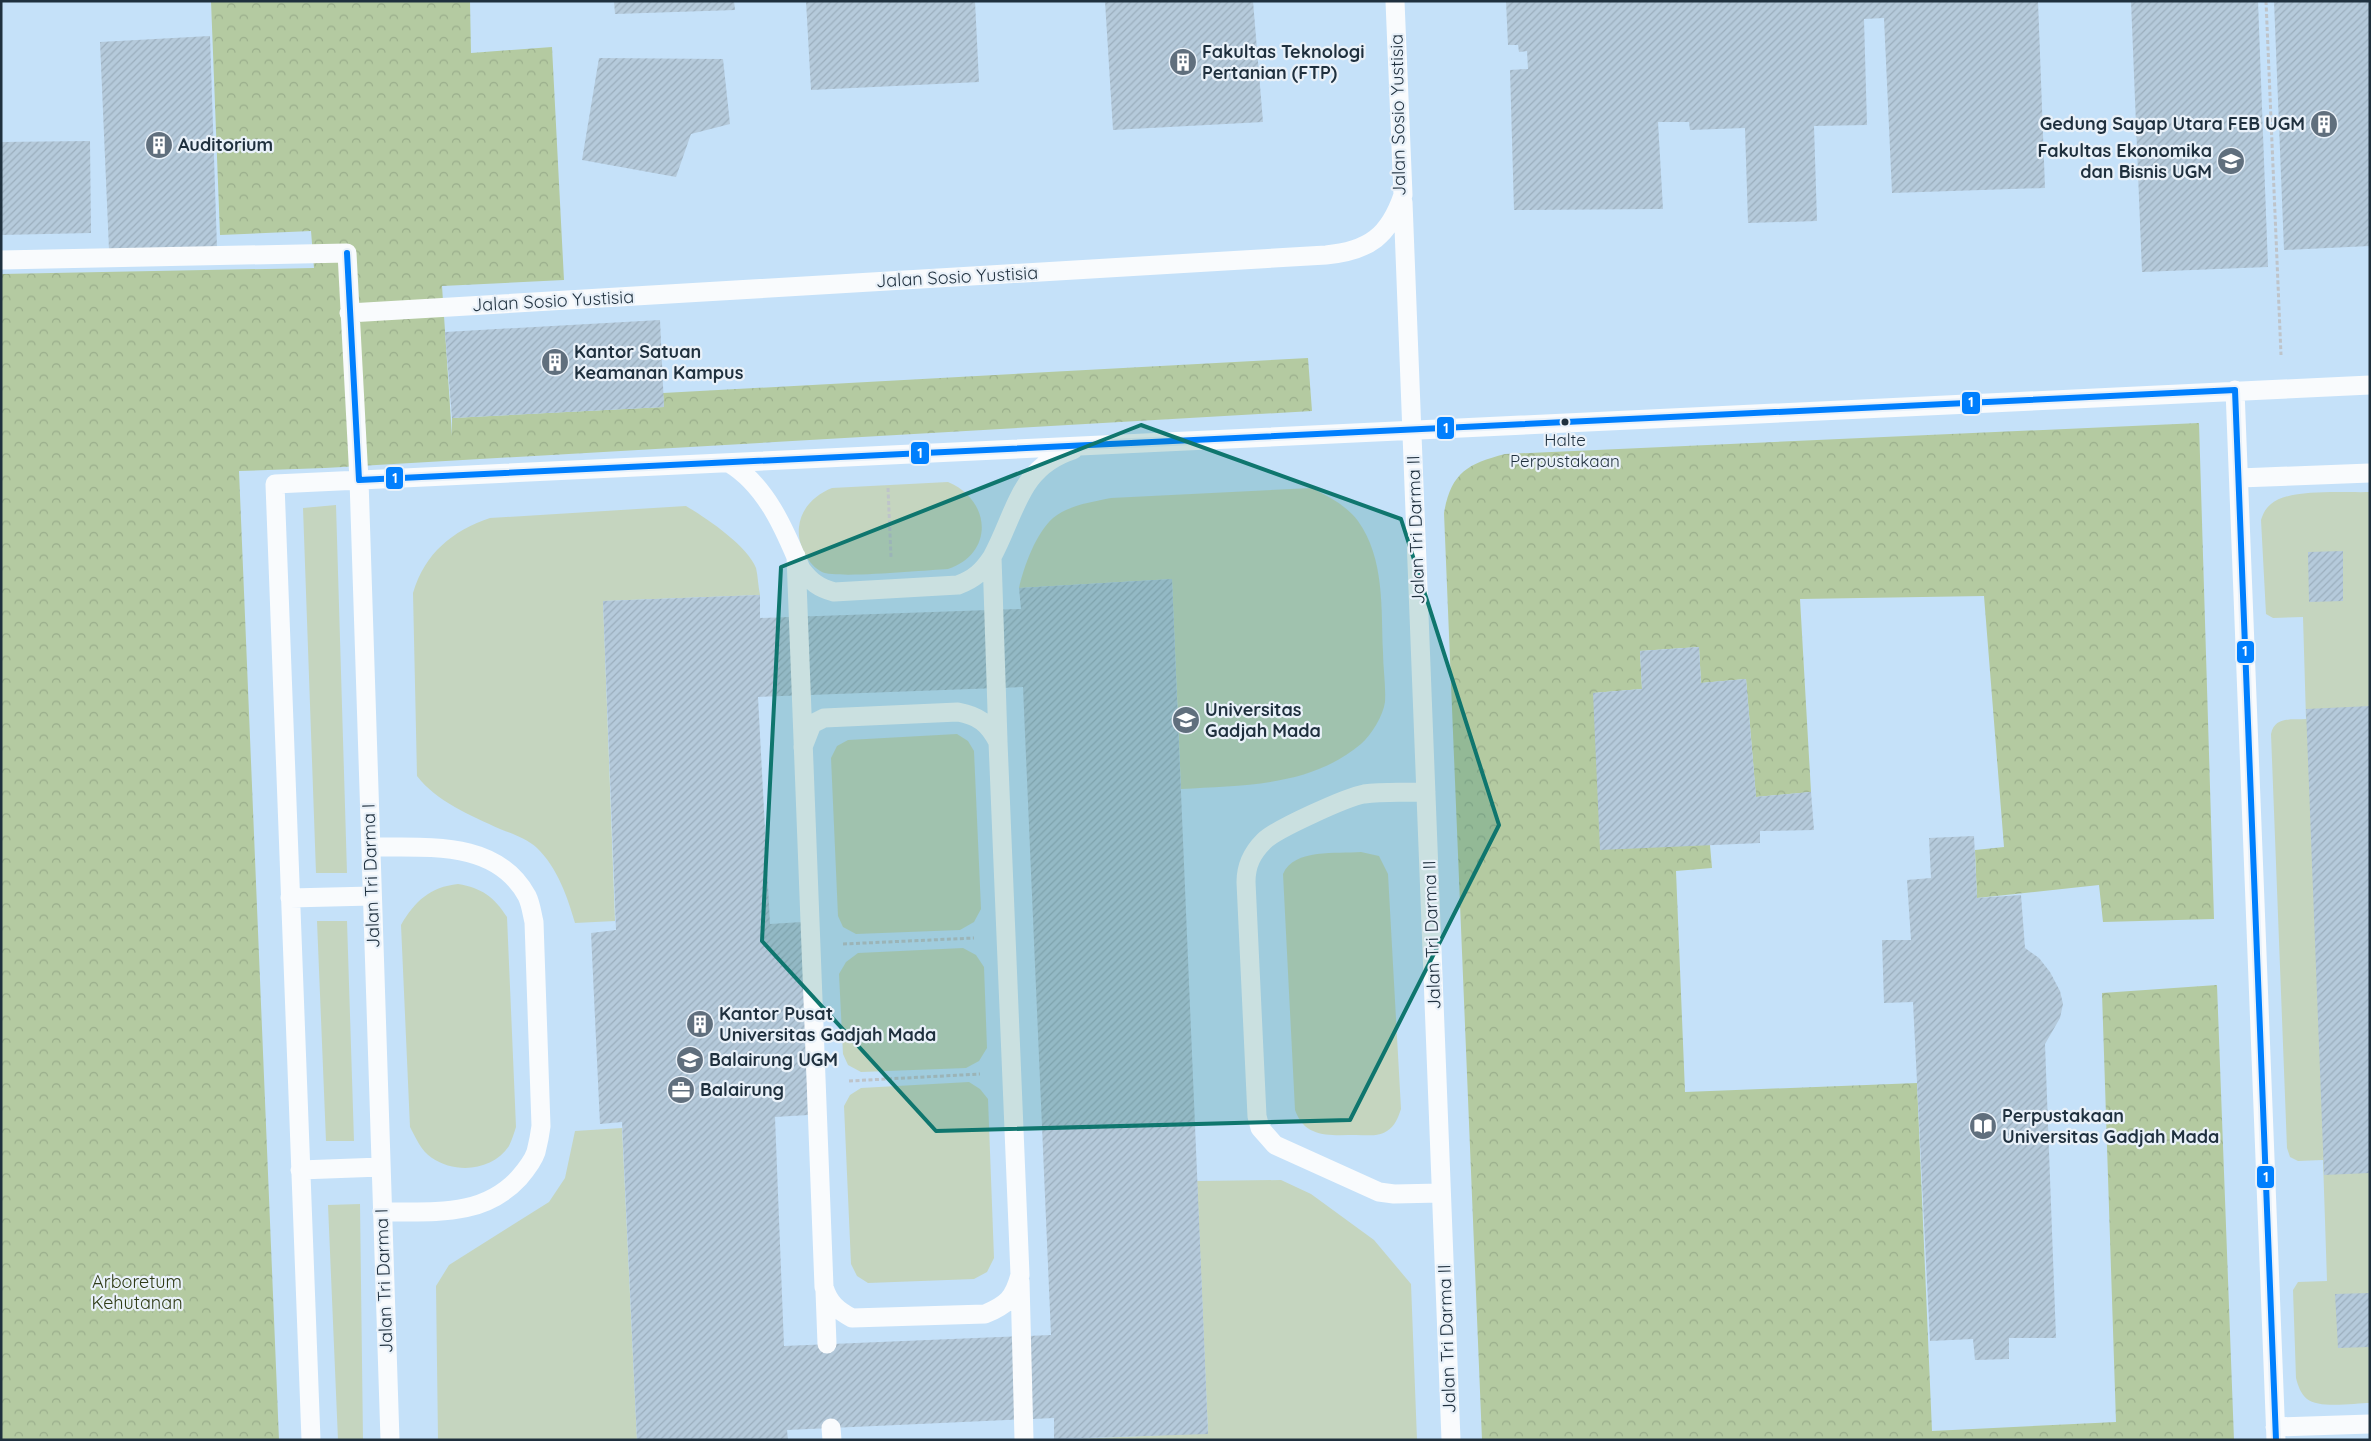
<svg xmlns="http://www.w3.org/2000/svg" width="2371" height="1441" font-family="Quicksand,sans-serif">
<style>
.built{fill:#c5e1f9}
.forest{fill:url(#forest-crowns)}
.park{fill:#c5d5bf}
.building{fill:url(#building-hatch);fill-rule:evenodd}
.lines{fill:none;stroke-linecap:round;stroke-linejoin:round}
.path{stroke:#bec4ca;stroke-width:3;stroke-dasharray:4 2.5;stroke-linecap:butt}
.lane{stroke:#f9fbfd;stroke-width:19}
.bus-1-casing{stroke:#e9f1f9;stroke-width:10}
.bus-1{stroke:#007ffd;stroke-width:6}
.marked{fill:#0f766e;fill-opacity:0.2;stroke:#0f766e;stroke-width:4;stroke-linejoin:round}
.bus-dot{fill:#1f303e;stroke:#e9f1f9;stroke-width:2}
.labels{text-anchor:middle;stroke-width:4.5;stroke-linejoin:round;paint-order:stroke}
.bus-label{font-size:17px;fill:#1f303e;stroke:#e9f1f9}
.poi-label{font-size:18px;font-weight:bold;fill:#1f303e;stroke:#e9f1f9;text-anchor:start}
.street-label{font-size:18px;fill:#1f303e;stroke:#e9f1f9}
.park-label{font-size:18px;fill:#2e3a16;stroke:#e9f1f9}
.line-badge{stroke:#e9f1f9;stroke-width:2}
.badge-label{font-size:14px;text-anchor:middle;font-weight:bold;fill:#fff}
</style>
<defs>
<pattern id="forest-crowns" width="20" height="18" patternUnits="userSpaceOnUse" patternTransform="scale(1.25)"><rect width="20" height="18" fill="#b4caa1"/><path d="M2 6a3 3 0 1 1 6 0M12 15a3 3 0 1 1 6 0" fill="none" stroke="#9aae8c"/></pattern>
<pattern id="building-hatch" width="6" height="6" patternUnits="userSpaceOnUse" patternTransform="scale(1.25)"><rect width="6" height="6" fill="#b5cadb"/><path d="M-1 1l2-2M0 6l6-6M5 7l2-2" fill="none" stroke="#9baebd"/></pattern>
</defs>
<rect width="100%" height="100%" fill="#d8e5f2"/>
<path class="built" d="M1,1H2370V1440H1Z"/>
<path class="forest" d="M211,1H470L471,53L552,47L564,280L442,286L452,436V418L664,407L663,393L1308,358L1312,411L325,468L239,471L279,1440H1V274L314,268L311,231L220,235Z
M2199,423L2214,919L2103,922L2099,885L1977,898L1975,850L2004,847L1984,596L1800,599L1811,792L1756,797L1746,679L1701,683L1699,647L1640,651L1642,689L1593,693L1710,845L1712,868L1676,871L1685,1092L1917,1083L1932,1431L2116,1422L2102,993L2217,985L2234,1440H1482L1444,513C1451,473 1467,464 1505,454Z"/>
<path class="park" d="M948,482C991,500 995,553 948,569C926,570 837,579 822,572C807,564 797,543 799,527C801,508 815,495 832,488Z
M1312,488C1329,497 1346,505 1358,521C1385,559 1381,609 1383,652C1383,668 1386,686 1385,702C1383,716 1372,734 1361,744C1310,787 1243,785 1181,789L1172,579L1019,588C1024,566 1036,533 1053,518C1069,505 1092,502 1111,498Z
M2370,492V1403C2355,1403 2319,1409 2307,1399C2301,1394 2298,1386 2296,1378L2293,1290L2298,1282L2327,1281L2323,1160L2298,1161L2290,1157L2287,1148L2271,734C2275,716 2292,720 2306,719L2303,617L2273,618L2266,614L2261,520C2263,514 2265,509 2271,504C2289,488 2345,493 2370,492Z
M336,505L347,873H316L303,508Z
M686,506C706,518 747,545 756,568C758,576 758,586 760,595L603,601L615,921L575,923C568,898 557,867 537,848C527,839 513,834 500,829C470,815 437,802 417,776L413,593C425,553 452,531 490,518Z
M957,734L968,741L974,751L981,909L974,922L960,930L856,934L843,927L838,916L831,758L837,746L848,740Z
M1361,852L1379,856L1388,874L1401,1109C1398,1118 1395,1126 1387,1131C1378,1137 1366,1135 1356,1135C1331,1135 1305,1139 1295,1110L1283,874C1294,848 1337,854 1361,852Z
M458,884C482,888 494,897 507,917L516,1127C514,1133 512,1140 509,1146C492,1171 456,1174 432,1158C421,1151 416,1138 410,1127L401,925C415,901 430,887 458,884Z
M317,921H347L354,1141H326Z
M963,948L976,955L984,967L987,1048L979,1061L966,1068L861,1072L848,1065L843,1054L839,974L846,962L858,953Z
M969,1082L980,1089L988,1099L994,1258L987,1272L974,1279L868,1283L857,1276L851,1264L844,1106L850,1095L861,1088Z
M622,1128L637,1440H438L436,1286L449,1265L549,1202L565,1178L575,1131Z
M1281,1180L1311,1194L1374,1240L1411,1284L1417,1440H1054L1208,1433L1197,1181Z
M360,1204L363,1440H338L328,1205Z"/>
<path class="building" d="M614,1H734L735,10L615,14Z
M806,1H975L979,82L811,90Z
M1105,1H1253L1263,122L1113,130Z
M1506,1H2038L2045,188L1892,193L1884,18L1864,19L1867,125L1814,126L1817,221L1748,223L1745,128L1690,130L1689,122H1658L1663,209L1514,210L1510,70L1528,69L1527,51L1519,52L1518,45H1508Z
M2131,1H2258L2268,267L2142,272Z
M2274,1H2370V246L2284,250Z
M210,36L217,248L109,250L100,42Z
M599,58L723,59L730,124L691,134L676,177L582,160Z
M90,141L91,233L1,235V142Z
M660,320L664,407L452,418L445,332Z
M2343,551V601L2309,602L2308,552Z
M1172,579L1208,1434L1054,1439V1418L787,1430L788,1440H637L622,1122L600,1124L591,933L616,930L603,601L760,595V618L1021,609L1019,588ZM1023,687L1051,1335L784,1346L775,1117L808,1115L802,922L770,924L758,697Z
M1699,647L1701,683L1746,679L1756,797L1811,792L1814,830L1760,831V843L1600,850L1593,693L1642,689L1640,651Z
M2370,706V1173L2324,1175L2306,709Z
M1974,836L1977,898L2021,895L2025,948L2039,958L2050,972L2060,991L2063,1004L2060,1018L2045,1044L2056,1338H2009V1359L1975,1360L1973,1339L1930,1341L1913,1002L1884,1003L1882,940H1911L1907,880L1931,878L1929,838Z
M2370,1293V1347L2338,1348L2335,1294Z"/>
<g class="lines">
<path class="path" d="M2266,1L2281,355
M888,488L891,557
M843,944L974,938
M849,1081L980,1074"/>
<path class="lane" d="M1403,202L1451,1440
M1,260L347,253L359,480L390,1440
M349,313L1326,255C1369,251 1389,236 1403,195L1395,1
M2235,390L2276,1440
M729,463C766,485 785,530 801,569C811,582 819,588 834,592L958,585C974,579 982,572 992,557C1016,513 1019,467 1073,450
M2239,478L2370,473
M796,556C805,800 815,1043 824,1287C829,1303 837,1310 852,1318L985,1314C1007,1305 1014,1298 1020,1275L998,742C988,723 979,716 958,712L824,718L812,724L803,747
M992,557L998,741
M1426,792C1406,793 1385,791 1364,794C1347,797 1276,829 1264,841C1252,853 1246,865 1246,882L1257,1116L1260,1128L1275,1145L1379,1192L1394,1194L1441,1193
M371,847C426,848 496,839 527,896C531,904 532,914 534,922L541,1126C540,1134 538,1144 536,1152C533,1161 525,1171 519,1178C482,1218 433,1211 382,1212
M290,898L372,896
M300,1170L381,1167
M1020,1281L1024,1440
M825,1291L827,1344
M2275,1427L2370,1424
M831,1428L832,1440
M311,1440L275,484L2370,385"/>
<g class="bus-1-casing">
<path id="bus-1" d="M347,253L359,480L2235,390L2276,1440"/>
</g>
<use href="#bus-1" class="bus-1"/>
</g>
<path class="marked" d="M1141,425L1401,519L1499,825L1350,1120L936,1131L762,941L781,567Z"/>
<defs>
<g id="building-disc" transform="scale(1.4375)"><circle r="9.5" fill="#606f7d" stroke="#e9f1f9"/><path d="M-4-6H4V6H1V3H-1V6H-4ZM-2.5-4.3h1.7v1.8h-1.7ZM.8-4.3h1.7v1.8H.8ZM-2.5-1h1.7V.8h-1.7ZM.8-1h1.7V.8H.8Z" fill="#fff"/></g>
<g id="university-disc" transform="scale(1.4375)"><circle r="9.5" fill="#606f7d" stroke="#e9f1f9"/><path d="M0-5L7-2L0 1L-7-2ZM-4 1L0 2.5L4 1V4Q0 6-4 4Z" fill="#fff"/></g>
<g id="office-disc" transform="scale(1.4375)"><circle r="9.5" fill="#606f7d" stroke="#e9f1f9"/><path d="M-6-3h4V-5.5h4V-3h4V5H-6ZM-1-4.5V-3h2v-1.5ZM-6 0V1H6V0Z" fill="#fff"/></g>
<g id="library-disc" transform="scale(1.4375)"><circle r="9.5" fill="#606f7d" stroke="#e9f1f9"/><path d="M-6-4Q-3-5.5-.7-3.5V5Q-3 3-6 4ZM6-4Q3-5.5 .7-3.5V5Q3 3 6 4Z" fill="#fff"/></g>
</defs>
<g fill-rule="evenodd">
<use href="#building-disc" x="1183" y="62"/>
<use href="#building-disc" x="2324" y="124"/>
<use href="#building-disc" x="159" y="145"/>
<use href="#university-disc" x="2231" y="161"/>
<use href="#building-disc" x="555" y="362"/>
<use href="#university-disc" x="1186" y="720"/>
<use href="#building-disc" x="700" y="1024"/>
<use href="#university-disc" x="690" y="1060"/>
<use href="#office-disc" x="681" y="1090"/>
<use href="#library-disc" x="1983" y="1126"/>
</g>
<circle class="bus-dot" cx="1565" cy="422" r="4.5"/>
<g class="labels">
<g class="bus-label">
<text x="1565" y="446">Halte<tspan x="1565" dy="21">Perpustakaan</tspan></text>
</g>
<g class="poi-label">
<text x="1202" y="58">Fakultas Teknologi<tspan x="1202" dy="21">Pertanian (FTP)</tspan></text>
<text x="2305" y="130" text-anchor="end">Gedung Sayap Utara FEB UGM</text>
<text x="178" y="151">Auditorium</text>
<text x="2212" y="157" text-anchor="end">Fakultas Ekonomika<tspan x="2212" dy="21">dan Bisnis UGM</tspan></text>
<text x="574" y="358">Kantor Satuan<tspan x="574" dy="21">Keamanan Kampus</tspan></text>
<text x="1205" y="716">Universitas<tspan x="1205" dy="21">Gadjah Mada</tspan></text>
<text x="719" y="1020">Kantor Pusat<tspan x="719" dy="21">Universitas Gadjah Mada</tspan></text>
<text x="709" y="1066">Balairung UGM</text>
<text x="700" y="1096">Balairung</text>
<text x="2002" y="1122">Perpustakaan<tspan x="2002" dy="21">Universitas Gadjah Mada</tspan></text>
</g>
<g class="street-label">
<text transform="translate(1398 115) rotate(-91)" y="6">Jalan Sosio Yustisia</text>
<text transform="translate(957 277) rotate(-3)" y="6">Jalan Sosio Yustisia</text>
<text transform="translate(553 301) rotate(-3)" y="6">Jalan Sosio Yustisia</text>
<text transform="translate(1416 530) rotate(-92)" y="6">Jalan Tri Darma II</text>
<text transform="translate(371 876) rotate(-92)" y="6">Jalan Tri Darma I</text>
<text transform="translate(1432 935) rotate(-92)" y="6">Jalan Tri Darma II</text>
<text transform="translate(384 1281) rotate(-92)" y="6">Jalan Tri Darma I</text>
<text transform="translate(1447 1339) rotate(-92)" y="6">Jalan Tri Darma II</text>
</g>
<g class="park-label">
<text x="137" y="1288">Arboretum<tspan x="137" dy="21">Kehutanan</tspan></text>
</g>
</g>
<g class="line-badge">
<rect x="1961" y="391" width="20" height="24" rx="5" fill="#007ffd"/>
<rect x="1436" y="416" width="19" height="24" rx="5" fill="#007ffd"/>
<rect x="910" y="441" width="20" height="24" rx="5" fill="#007ffd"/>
<rect x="385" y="466" width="19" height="24" rx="5" fill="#007ffd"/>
<rect x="2236" y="640" width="19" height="24" rx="5" fill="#007ffd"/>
<rect x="2256" y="1165" width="19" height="24" rx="5" fill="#007ffd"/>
</g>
<g class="badge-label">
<text x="1971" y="407">1</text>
<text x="1446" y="433">1</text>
<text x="920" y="458">1</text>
<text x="395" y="483">1</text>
<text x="2245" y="656">1</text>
<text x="2266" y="1182">1</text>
</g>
<rect width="2371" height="1441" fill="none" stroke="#1f303e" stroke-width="5"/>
</svg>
